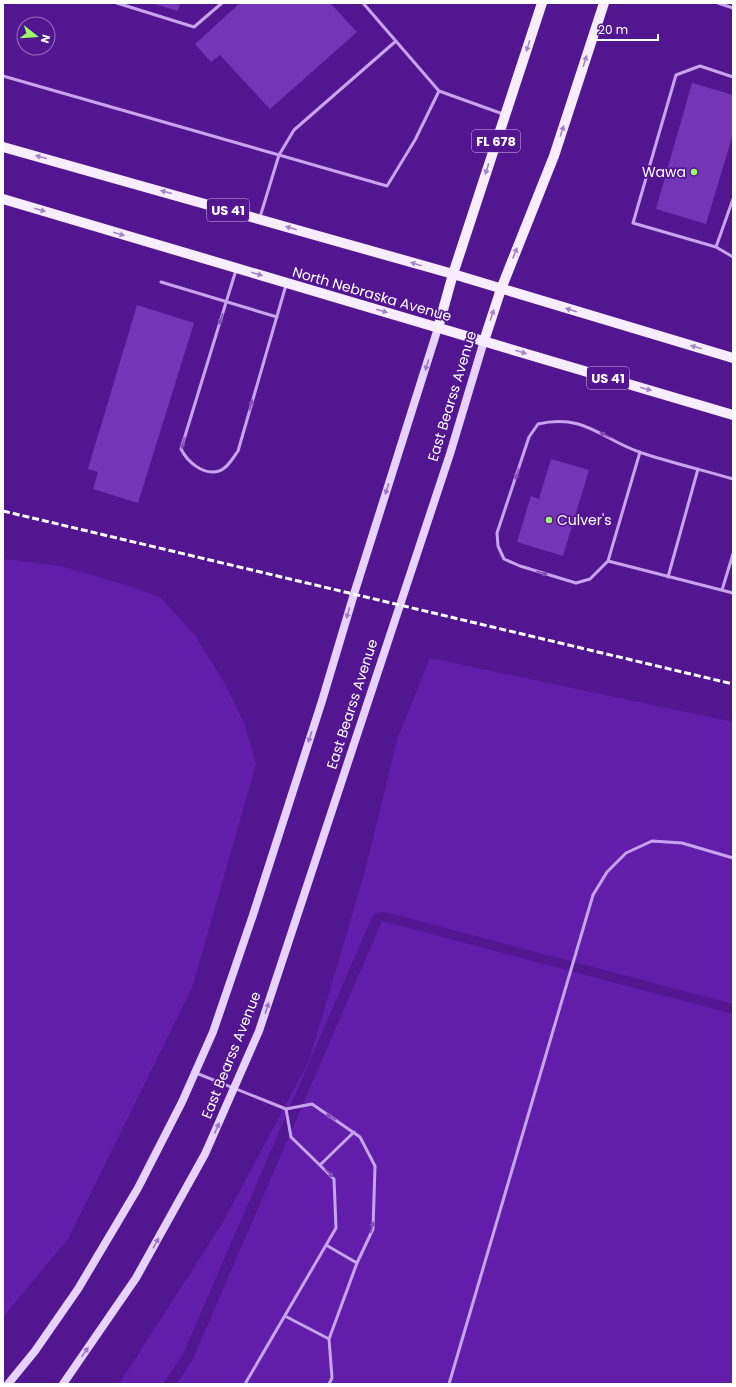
<svg xmlns="http://www.w3.org/2000/svg" width="736" height="1387" font-family="Poppins,sans-serif">
<style>
.green{fill:#621eab}
.building{fill:#7436b6}
.lines{fill:none;stroke-linecap:round;stroke-linejoin:round}
.service{stroke:#c8a4f0;stroke-width:3}
.secondary{stroke:#e7d2fb;stroke-width:8}
.primary{stroke:#f7edff;stroke-width:10}
.rail{stroke:#fff;stroke-width:3;stroke-dasharray:7 3;stroke-linecap:butt}
.oneway{fill:#a582c8}
.oneway2{fill:#824fb7}
.oneway3{fill:#9d74c6}
.poi-dot{fill:#9bff63;stroke:#531691;stroke-width:1.5}
.labels{text-anchor:middle;stroke-width:3.5;stroke-linejoin:round;paint-order:stroke}
.shield{fill:#531691;stroke:#cbb9de;stroke-width:1}
.shield-label{font-size:13px;font-weight:bold;fill:#fff}
.poi-label{font-size:14px;fill:#fff;stroke:#531691;text-anchor:end}
.street-label{font-size:14px;fill:#fff;stroke:#531691}
</style>
<rect width="100%" height="100%" fill="#531691"/>
<path class="green" d="M3,559L60,566L126,585L160,597L194,634L224,682L244,723L256,764L192,988L68,1239L3,1317Z
M430,658L733,722V1004L385,912L376,913L372,917L183,1354L163,1384H119L223,1222L309,1061L364,875L398,737Z
M382,921L733,1014V1384H177L193,1359Z"/>
<path class="building" d="M151,3H180L178,11Z
M240,3H330L357,32L270,109L220,55L211,62L195,44Z
M692,83L733,95V134L706,224L656,209Z
M137,305L194,323L138,503L93,489L98,472L88,469Z
M551,459L589,470L563,556L517,542L531,496L539,499Z"/>
<g class="lines">
<path class="service" d="M117,3L194,27L222,3
M363,3L439,91L503,114
M718,3L733,8
M396,41L294,130L279,155L387,186L415,140L439,91
M3,76L279,155L260,217
M733,77L700,66L676,75L633,223L716,247L733,257
M716,247L733,199
M236,270L181,449C187,461 203,476 219,471C227,469 233,458 238,451L286,285
M161,282L277,317
M640,452L608,561L590,579L576,583L520,566L504,559L498,546L497,533L529,437L538,424C585,413 602,440 642,453C672,463 703,470 733,479
M608,561L733,593
M668,577L698,469
M722,590L733,554
M196,1073L286,1109L312,1104L360,1137L375,1166L373,1229L357,1263L329,1339L332,1378L329,1384
M320,1165L354,1132
M326,1245L357,1263
M285,1316L329,1339
M245,1384L336,1228L334,1179L291,1137L286,1109
M449,1384L593,895L607,872L626,853L652,841L682,843L733,858"/>
<path class="secondary" d="M8,1384L35,1351L78,1289L138,1188L182,1102L213,1032L253,915L322,701L354,594L438,328
M63,1384L136,1278L205,1154L259,1031L450,454L484,341"/>
<path class="primary" d="M3,147L453,274L733,358
M3,199L733,415
M438,328L453,274L542,3
M484,341L501,289L554,156L604,3"/>
<path class="rail" d="M3,511L733,684"/>
</g>
<defs><path id="oneway-solid" d="M-6-.8H1V-3.2L6.5 0L1 3.2V.8H-6Z"/></defs>
<g class="oneway">
<use href="#oneway-solid" transform="translate(528 46) rotate(108)"/>
<use href="#oneway-solid" transform="translate(585 61) rotate(-72)"/>
<use href="#oneway-solid" transform="translate(562 131) rotate(-72)"/>
<use href="#oneway-solid" transform="translate(41 157) rotate(-165)"/>
<use href="#oneway-solid" transform="translate(487 169) rotate(108)"/>
<use href="#oneway-solid" transform="translate(166 192) rotate(-165)"/>
<use href="#oneway-solid" transform="translate(40 210) rotate(16)"/>
<use href="#oneway-solid" transform="translate(291 228) rotate(-164)"/>
<use href="#oneway-solid" transform="translate(119 234) rotate(16)"/>
<use href="#oneway-solid" transform="translate(515 253) rotate(-68)"/>
<use href="#oneway-solid" transform="translate(416 264) rotate(-164)"/>
<use href="#oneway-solid" transform="translate(257 274) rotate(16)"/>
<use href="#oneway-solid" transform="translate(571 310) rotate(-163)"/>
<use href="#oneway-solid" transform="translate(382 311) rotate(16)"/>
<use href="#oneway-solid" transform="translate(492 315) rotate(-72)"/>
<use href="#oneway-solid" transform="translate(696 347) rotate(-164)"/>
<use href="#oneway-solid" transform="translate(521 352) rotate(17)"/>
<use href="#oneway-solid" transform="translate(646 389) rotate(16)"/>
</g>
<g class="oneway2">
<use href="#oneway-solid" transform="translate(221 319) rotate(107)"/>
<use href="#oneway-solid" transform="translate(251 405) rotate(-74)"/>
<use href="#oneway-solid" transform="translate(605 435) rotate(-154)"/>
<use href="#oneway-solid" transform="translate(183 443) rotate(105)"/>
<use href="#oneway-solid" transform="translate(517 474) rotate(108)"/>
<use href="#oneway-solid" transform="translate(542 573) rotate(16)"/>
<use href="#oneway-solid" transform="translate(331 1117) rotate(-147)"/>
<use href="#oneway-solid" transform="translate(329 1173) rotate(45)"/>
<use href="#oneway-solid" transform="translate(372 1227) rotate(-78)"/>
</g>
<g class="oneway3">
<use href="#oneway-solid" transform="translate(427 365) rotate(107)"/>
<use href="#oneway-solid" transform="translate(387 489) rotate(108)"/>
<use href="#oneway-solid" transform="translate(348 613) rotate(106)"/>
<use href="#oneway-solid" transform="translate(310 737) rotate(108)"/>
<use href="#oneway-solid" transform="translate(267 1008) rotate(-72)"/>
<use href="#oneway-solid" transform="translate(217 1128) rotate(-66)"/>
<use href="#oneway-solid" transform="translate(156 1243) rotate(-61)"/>
<use href="#oneway-solid" transform="translate(85 1352) rotate(-55)"/>
</g>
<g class="poi-dot">
<circle cx="694" cy="172" r="4"/>
<circle cx="549" cy="520" r="4"/>
</g>
<g class="labels">
<g class="shield">
<rect x="472" y="130" width="48" height="22" rx="3"/>
<rect x="207" y="199" width="42" height="22" rx="3"/>
<rect x="587" y="367" width="42" height="22" rx="3"/>
</g>
<g class="shield-label">
<text x="496" y="146">FL 678</text>
<text x="228" y="215">US 41</text>
<text x="608" y="383">US 41</text>
</g>
<g class="poi-label">
<text x="686" y="177">Wawa</text>
<text x="557" y="525" text-anchor="start">Culver's</text>
</g>
<g class="street-label">
<text transform="translate(372 294) rotate(16)" y="5">North Nebraska Avenue</text>
<text transform="translate(452 396) rotate(-73)" y="5">East Bearss Avenue</text>
<text transform="translate(352 704) rotate(-72)" y="5">East Bearss Avenue</text>
<text transform="translate(231 1055) rotate(-68)" y="5">East Bearss Avenue</text>
</g>
</g>
<rect width="736" height="1387" fill="none" stroke="#ffffff" stroke-width="8"/>
<g transform="translate(36 36) rotate(107)"><circle r="19" fill="#531691" stroke="#9873bd"/>
<path d="M0-3L7 15L0 10L-7 15Z" fill="#9bff63"/>
<text y="-6" font-size="11" font-weight="bold" text-anchor="middle" fill="#ffffff">N</text>
</g>
<path d="M592 34v6h66v-6" fill="none" stroke="#ffffff" stroke-width="2"/>
<text x="598" y="34" font-size="12" fill="#ffffff" stroke="#531691" stroke-width="3" paint-order="stroke">20 m</text>
</svg>
